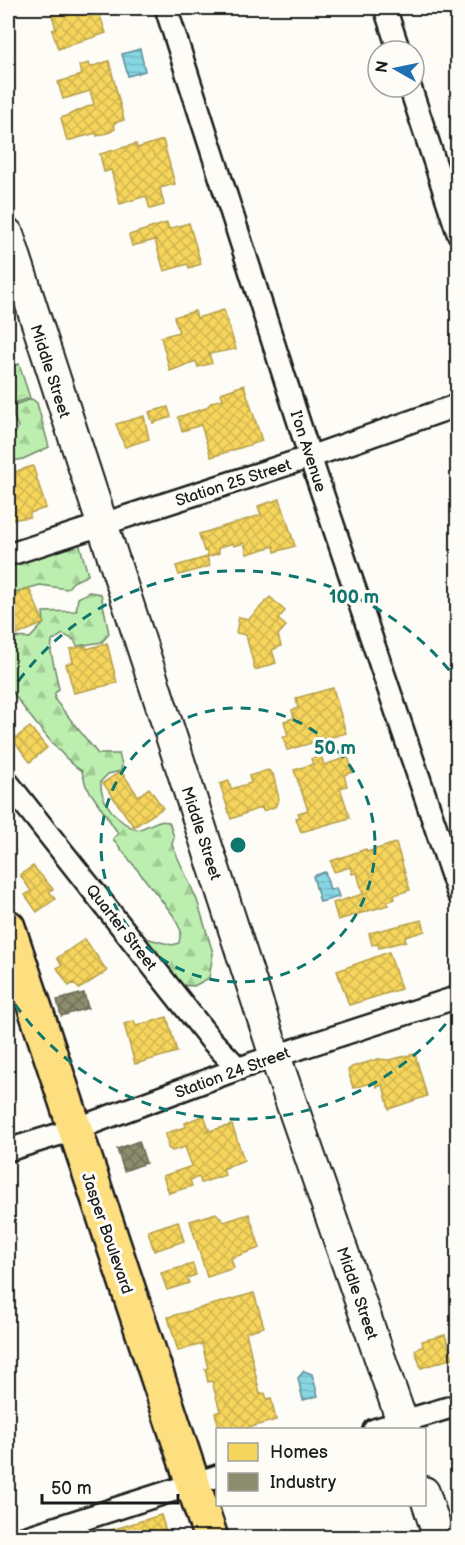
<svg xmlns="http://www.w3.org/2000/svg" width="465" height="1545" font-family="'Balsamiq Sans',sans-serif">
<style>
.forest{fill:url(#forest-firs);stroke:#6c8666;stroke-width:1.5}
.park{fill:url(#park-crowns);stroke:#6c8666;stroke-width:1.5}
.water{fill:url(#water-rules);stroke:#5c8c94;stroke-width:1.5}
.homes{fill:url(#homes-cross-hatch);stroke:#b59e49;stroke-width:1.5}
.industry{fill:url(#industry-cross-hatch);stroke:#6a6a55;stroke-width:1.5}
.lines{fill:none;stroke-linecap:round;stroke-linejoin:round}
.street-casing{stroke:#1c1c1c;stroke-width:26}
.secondary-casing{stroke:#1c1c1c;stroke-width:34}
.primary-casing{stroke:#1c1c1c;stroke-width:38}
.street{stroke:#fdfcf7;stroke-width:21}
.secondary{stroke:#fdfcf7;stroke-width:30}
.primary{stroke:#fddf80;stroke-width:33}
.ring{fill:none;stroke:#0f766e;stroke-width:3;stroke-dasharray:10 8}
.labels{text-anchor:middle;stroke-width:6;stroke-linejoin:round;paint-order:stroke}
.street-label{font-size:16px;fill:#1c1c1c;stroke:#fdfcf7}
.centre{fill:#0f766e;stroke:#fdfcf7;stroke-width:3}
.ring-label{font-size:18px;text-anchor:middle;font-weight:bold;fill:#0f766e;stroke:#fdfcf7;stroke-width:6;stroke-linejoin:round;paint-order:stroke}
</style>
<defs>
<pattern id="forest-firs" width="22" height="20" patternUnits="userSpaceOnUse" patternTransform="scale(1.5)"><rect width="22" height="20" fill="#bcefaf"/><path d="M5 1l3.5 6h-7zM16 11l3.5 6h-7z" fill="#a1cc96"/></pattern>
<pattern id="park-crowns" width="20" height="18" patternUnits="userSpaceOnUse" patternTransform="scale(1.5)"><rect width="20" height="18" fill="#bcefaf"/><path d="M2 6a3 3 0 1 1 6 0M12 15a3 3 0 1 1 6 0" fill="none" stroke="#a1cc96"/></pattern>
<pattern id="water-rules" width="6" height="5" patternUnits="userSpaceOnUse" patternTransform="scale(1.5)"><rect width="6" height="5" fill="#87d6e4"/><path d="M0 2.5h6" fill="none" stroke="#74b7c3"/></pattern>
<pattern id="homes-cross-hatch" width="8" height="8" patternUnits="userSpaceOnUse" patternTransform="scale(1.5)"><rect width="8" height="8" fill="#f6d55c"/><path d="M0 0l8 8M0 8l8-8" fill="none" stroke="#d2b64f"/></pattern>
<pattern id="industry-cross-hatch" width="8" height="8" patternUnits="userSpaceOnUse" patternTransform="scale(1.5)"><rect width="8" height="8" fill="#8c8c6e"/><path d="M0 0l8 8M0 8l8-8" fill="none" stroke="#72725a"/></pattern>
</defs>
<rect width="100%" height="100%" fill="#fdfcf7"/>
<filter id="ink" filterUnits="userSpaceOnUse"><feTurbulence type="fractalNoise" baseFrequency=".0167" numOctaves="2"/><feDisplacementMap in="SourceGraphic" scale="12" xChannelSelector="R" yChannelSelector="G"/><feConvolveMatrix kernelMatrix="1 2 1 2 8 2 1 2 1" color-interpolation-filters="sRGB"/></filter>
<g filter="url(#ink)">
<path class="forest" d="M32,399L37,403L49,447L23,459L8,462V437L15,434L18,427L14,417V405Z
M75,542L80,546L88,575L73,582L67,589L40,585L8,594V560Z
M89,592L101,594L109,634L102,642L77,646L74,640L63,634L52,641L51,652L59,689L55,693V700L98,754H119L122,764L121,771L108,774L101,781C99,802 119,824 138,830L159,821L169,822L174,837L172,845L197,900L213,953L209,978L194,986L177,985L144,946L145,938L172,945L179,943L181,931L173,915L113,839L118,833L86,786L82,771C67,764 12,697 8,682C4,670 8,643 8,630L9,637L30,638L44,623L43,612L76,611L78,598Z"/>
<path class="park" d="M19,364L30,398L8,405V367Z"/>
<path class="water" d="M140,49L145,71L128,76L122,54Z
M325,872L330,890L336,888L339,897L320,902L313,876Z
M304,1371L312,1374L318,1396L303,1400L298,1378Z"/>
<path class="homes" d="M50,8H101L102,13H99L106,33L58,49L52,30L56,29Z
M109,61L124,120L114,123L115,129L110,132L97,136L96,133L67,141L61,118L94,104L90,91L63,99L58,82L82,75L79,66L89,63L90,67Z
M163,140L175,184L160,188L164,205L150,209L146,196L120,204L111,170L104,172L100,154L136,144L137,148Z
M167,223L169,229L189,223L201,264L189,268L188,264L164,271L155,240L132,246L129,235Z
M224,310L236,349L209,354L212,363L198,367L196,361L170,371L161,337L179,332L174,317L195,311L197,318Z
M244,385L262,441L211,457L201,425L182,431L178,417L206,408L212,402L223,399L221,393Z
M168,407L171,417L153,423L149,412Z
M144,416L149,439L125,447L116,424Z
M33,466L46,508L30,513V517L10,520L8,511V474Z
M280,499L295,546L275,552L274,546L247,554L244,543L234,546L233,543L218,548L219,553L208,557L206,550L204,551L199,534L261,515L258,506Z
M207,557L210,566L179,575L176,566Z
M29,588L44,623L17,635L8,614V598Z
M270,597L285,611L278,619L286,626L278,635L281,646L272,650L276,663L255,670L246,635L236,633L239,617L249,619Z
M107,643L117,683L74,693L66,664L73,662L70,649L86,646L87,649Z
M333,688L346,733L287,750L283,737L288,736L284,721L294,718L292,710L298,708L296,698Z
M30,727L47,748L30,762L13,740Z
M321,755L324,765L348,757L353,772L344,775L347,786L340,788L350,818L301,832L296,818L300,817L298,813L308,810L294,770L313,764L311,759Z
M268,770L273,774L279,799L275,807L263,811L262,807L231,819L220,784L229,781L231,789L251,783L249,776Z
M121,771L138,796L149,788L163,808L134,827L103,783Z
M396,843L410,890L394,895L395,899L387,902L388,905L338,920L333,903L363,894L357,873L352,874L350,867L334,872L331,861L366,849L367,852Z
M33,866L53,889L49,891L55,899L37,912L25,895L31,891L20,875Z
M422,920L425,931L405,937L406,941L379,948L378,944L372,945L369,933Z
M85,939L107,971L79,989L74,983L69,986L57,968L62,965L57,958Z
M389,952L401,989L349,1005L337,971Z
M167,1017L177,1052L135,1064L124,1024L134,1021L136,1026Z
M415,1054L427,1096L389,1109L383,1085L377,1087L375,1082L353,1088L348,1070L352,1067L378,1059L389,1060Z
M204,1115L209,1129L205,1132L232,1125L244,1160L223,1169L225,1175L201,1183L199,1177L190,1180L192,1186L169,1193L163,1176L192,1166L185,1147L172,1151L168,1148L166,1133L186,1127L185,1123Z
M216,1213L224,1222L249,1214L260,1248L231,1258L234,1268L207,1277L190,1221Z
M178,1221L184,1241L154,1251L148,1231Z
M193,1264L196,1275L187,1278L189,1283L167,1290L161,1273Z
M254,1293L264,1327L246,1332L260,1394L265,1393L267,1399L271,1398L276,1420L241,1430H220L215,1413L220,1411L212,1381L208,1382L205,1369L208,1368L202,1344L178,1351L168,1317Z
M445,1335L453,1358L421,1368L415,1350L423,1346L422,1341Z
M161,1515L168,1538H113L111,1530Z"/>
<path class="industry" d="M84,993L88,1008L61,1016L57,1000Z
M139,1141L146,1163L124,1171L117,1149Z"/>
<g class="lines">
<g class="street-casing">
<path id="street" d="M166,8L310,457L458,893
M385,8L399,51
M410,87L458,233
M8,555L310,457L458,405
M8,783L211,1040L239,1069
M8,1150L73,1130L254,1063L458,997
M374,1430L458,1405
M24,1538L218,1476"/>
</g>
<g class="secondary-casing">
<path id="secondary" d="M8,234L275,1056L405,1430
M424,1492L439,1538"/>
</g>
<g class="primary-casing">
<path id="primary" d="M8,927L211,1538"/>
</g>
<use href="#street" class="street"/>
<use href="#secondary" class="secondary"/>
<use href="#primary" class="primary"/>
</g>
</g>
<g class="ring">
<circle cx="238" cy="845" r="137"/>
<path d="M457 1010A274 274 0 0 1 8 994M8 696A274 274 0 0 1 457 680"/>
</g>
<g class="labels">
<g class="street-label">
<text transform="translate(51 371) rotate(72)" y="6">Middle Street</text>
<text transform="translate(309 451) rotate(72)" y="6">I'on Avenue</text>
<text transform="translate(233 482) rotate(-18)" y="6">Station 25 Street</text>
<text transform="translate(202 833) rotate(72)" y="6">Middle Street</text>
<text transform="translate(122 927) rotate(52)" y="6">Quarter Street</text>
<text transform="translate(232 1072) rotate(-20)" y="6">Station 24 Street</text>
<text transform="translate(108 1233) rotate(71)" y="6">Jasper Boulevard</text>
<text transform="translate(358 1293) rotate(71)" y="6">Middle Street</text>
</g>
</g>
<circle cx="238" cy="845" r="9" class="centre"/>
<g class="ring-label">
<text x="354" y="603">100 m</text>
<text x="335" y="754">50 m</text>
</g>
<rect width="465" height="1545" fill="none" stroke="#fdfcf7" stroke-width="30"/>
<rect x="15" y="15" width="435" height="1515" fill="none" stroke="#1c1c1c" stroke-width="2" filter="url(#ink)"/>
<rect x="216" y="1428" width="210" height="78" fill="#fdfcf7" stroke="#a3a29f" stroke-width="1.5"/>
<rect x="228" y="1443" width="30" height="18" fill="#f6d55c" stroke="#a3a29f" stroke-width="1.5"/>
<text x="270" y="1458" font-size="18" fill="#1c1c1c">Homes</text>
<rect x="228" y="1473" width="30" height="18" fill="#8c8c6e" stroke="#a3a29f" stroke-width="1.5"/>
<text x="270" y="1488" font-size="18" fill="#1c1c1c">Industry</text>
<g transform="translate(396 69) rotate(279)"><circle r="28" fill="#fdfcf7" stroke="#a3a29f" stroke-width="1.5"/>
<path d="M0-4.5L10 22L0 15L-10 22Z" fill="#1f6fb2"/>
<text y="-9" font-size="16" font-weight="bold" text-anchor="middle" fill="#1c1c1c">N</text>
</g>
<path d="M42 1494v9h136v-9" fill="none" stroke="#1c1c1c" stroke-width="3"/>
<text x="51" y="1494" font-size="18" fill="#1c1c1c" stroke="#fdfcf7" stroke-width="4.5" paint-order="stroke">50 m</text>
</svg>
